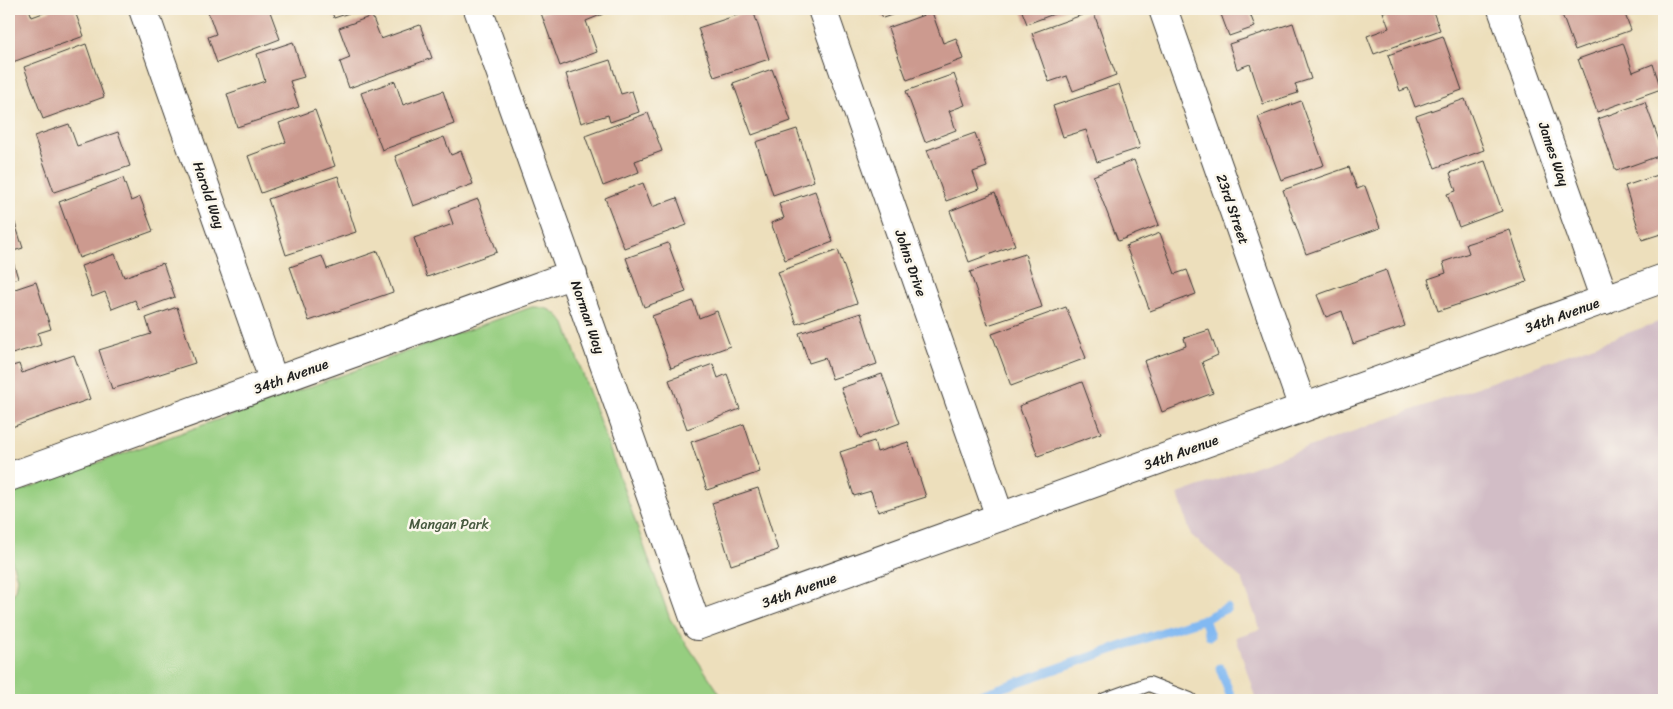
<svg xmlns="http://www.w3.org/2000/svg" width="1673" height="709" font-family="Sriracha,sans-serif">
<style>
.industrial{fill:#d2bdc6}
.green{fill:#96ce80;stroke:#59754e}
.lines{fill:none;stroke-linecap:round;stroke-linejoin:round}
.stream{stroke:#82b9f2;stroke-width:9}
.building{fill:#cc9a8f}
.lane-casing{stroke:#3b3934;stroke-width:16}
.street-casing{stroke:#3b3934;stroke-width:30}
.lane{stroke:#fff;stroke-width:14}
.street{stroke:#fff;stroke-width:28}
.labels{text-anchor:middle;stroke-width:5;stroke-linejoin:round;paint-order:stroke}
.street-label{font-size:14px;fill:#1c1c1c;stroke:#fbf7ec}
.park-label{font-size:14px;fill:#475a3f;stroke:#fbf7ec}
</style>
<rect width="100%" height="100%" fill="#fbf7ec"/>
<filter id="ink" filterUnits="userSpaceOnUse"><feTurbulence type="fractalNoise" baseFrequency=".02" numOctaves="2"/><feDisplacementMap in="SourceGraphic" scale="10" xChannelSelector="R" yChannelSelector="G"/><feConvolveMatrix kernelMatrix="1 2 1 2 8 2 1 2 1" color-interpolation-filters="sRGB"/></filter>
<filter id="wash" filterUnits="userSpaceOnUse"><feTurbulence type="fractalNoise" baseFrequency=".0096" numOctaves="4" result="noise"/><feDisplacementMap in="SourceGraphic" scale="20" xChannelSelector="R" yChannelSelector="G"/><feGaussianBlur stdDeviation="1.12" result="paint"/><feColorMatrix in="noise" values="0 0 0 0 0 0 0 0 0 0 0 0 0 0 0 0 0 1.4 0 .05"/><feComposite in="paint" operator="in"/></filter>
<g filter="url(#wash)">
<rect width="100%" height="100%" fill="#eddfbc"/>
<path class="industrial" d="M1664,320V700H1256L1236,637L1260,629L1242,579L1191,535L1178,494Z"/>
<path class="green" d="M532,307C548,307 556,311 565,324L670,619L720,694L701,700H9V602L15,590L17,578L9,552V496L11,494Z"/>
<g class="lines">
<path class="stream" d="M1204,619L1210,636
M1220,668L1232,700
M966,700L1172,629L1204,619L1227,608"/>
</g>
<g id="blocks">
<path class="building" d="M9,9H29L32,17L54,9H74L84,36L10,63Z
M207,9H269L280,39L217,63L208,37L216,34Z
M331,9H361L334,18Z
M554,9H602L603,14L586,21L597,52L560,66L541,13Z
M879,9H909L883,18Z
M1021,9H1067L1027,24Z
M1219,9H1254L1249,11L1255,27L1229,36Z
M1393,9H1432L1440,30L1374,54L1367,36L1389,28L1383,12Z
M1560,9H1611L1612,12L1623,9L1631,30L1575,50Z
M753,10L769,59L714,77L698,28Z
M1093,11L1116,75L1073,91L1067,76L1049,82L1032,33Z
M932,12L943,43L956,38L963,59L907,80L888,28Z
M372,16L381,39L420,25L432,58L349,88L340,62L350,58L339,28Z
M1293,23L1311,79L1295,84L1298,93L1263,104L1250,64L1237,69L1229,44Z
M1443,36L1462,90L1415,107L1408,88L1400,91L1388,55Z
M293,42L304,77L290,81L299,107L237,127L227,94L265,81L257,54Z
M1623,43L1633,72L1653,64L1661,89L1597,112L1578,59Z
M86,44L104,97L43,119L24,67Z
M610,60L621,94L632,91L639,112L610,122L608,115L581,123L566,74Z
M772,69L791,121L752,135L733,83Z
M954,74L965,105L949,111L956,130L925,142L906,91Z
M395,81L403,105L443,91L454,124L382,150L361,93Z
M1119,84L1140,148L1097,162L1086,130L1063,137L1053,106Z
M1465,99L1484,150L1435,168L1416,116Z
M1301,101L1324,165L1281,180L1258,117Z
M1645,102L1664,154L1616,171L1598,119Z
M315,110L335,166L261,193L248,156L286,142L279,123Z
M648,113L662,151L635,161L639,172L603,186L585,136Z
M69,124L77,146L118,132L130,166L54,192L34,136Z
M797,129L814,181L773,195L756,142Z
M975,133L987,167L973,172L979,189L946,201L927,150Z
M444,137L451,155L461,151L473,184L413,206L395,156Z
M1134,160L1159,225L1118,241L1093,176Z
M1485,161L1502,211L1459,227L1447,194L1456,191L1450,173Z
M1349,167L1357,189L1365,186L1380,228L1306,254L1283,190Z
M1664,173V233L1642,240L1625,186Z
M338,176L356,232L286,255L268,199Z
M123,178L131,201L140,197L153,231L79,258L59,202Z
M643,183L652,207L677,198L687,225L624,248L605,198Z
M815,191L833,242L785,260L771,223L784,218L779,204Z
M995,193L1015,245L969,262L950,211Z
M478,199L497,252L427,277L414,238L453,224L448,210Z
M13,217L23,248L10,252L18,278L9,281V218Z
M1510,230L1527,282L1438,311L1428,279L1446,273L1443,262L1469,253L1466,244Z
M1160,233L1175,274L1187,270L1196,294L1150,311L1126,246Z
M668,243L686,292L644,307L626,258Z
M838,250L857,303L797,324L778,272Z
M378,251L393,292L309,321L290,267L322,256L327,269Z
M115,254L124,277L163,263L175,297L139,310L135,300L112,309L105,292L92,297L81,266Z
M1025,254L1042,307L988,325L970,272Z
M1386,270L1405,326L1353,344L1342,311L1326,317L1317,295Z
M36,282L51,329L38,333L41,345L9,355V318L10,317L9,291Z
M693,301L699,318L717,311L730,346L671,368L652,316Z
M177,307L195,363L112,389L99,350L151,334L146,318Z
M1066,307L1086,358L1011,386L992,334Z
M861,313L877,364L832,379L825,358L809,363L799,333Z
M1209,330L1218,355L1202,362L1213,393L1162,412L1144,361L1186,346L1184,338Z
M74,355L90,399L9,428V367L19,364L22,373Z
M713,364L718,378L727,374L740,409L687,429L669,380Z
M882,374L900,423L860,438L841,388Z
M1082,382L1101,433L1038,456L1019,406Z
M744,424L760,472L707,490L691,442Z
M874,441L877,452L908,442L926,497L878,512L871,491L854,496L840,452Z
M758,488L778,550L731,565L712,503Z"/>
</g>
</g>
<g filter="url(#ink)">
<use href="#blocks" fill-opacity="0" stroke="#3b3934" stroke-width="1"/>
<g class="lines">
<g class="lane-casing">
<path id="lane" d="M1105,700L1149,684L1190,700"/>
</g>
<g class="street-casing">
<path id="street" d="M143,9L274,382
M478,9L697,626L1664,278
M822,9L1000,517
M1163,9L1303,408
M1502,9L1605,300
M9,477L573,274"/>
</g>
<use href="#lane" class="lane"/>
<use href="#street" class="street"/>
</g>
</g>
<g class="labels">
<g class="street-label">
<text transform="translate(1554 154) rotate(71)" y="5">James Way</text>
<text transform="translate(209 195) rotate(71)" y="5">Harold Way</text>
<text transform="translate(1233 209) rotate(71)" y="5">23rd Street</text>
<text transform="translate(911 263) rotate(71)" y="5">Johns Drive</text>
<text transform="translate(1562 315) rotate(-20)" y="5">34th Avenue</text>
<text transform="translate(588 317) rotate(71)" y="5">Norman Way</text>
<text transform="translate(291 376) rotate(-20)" y="5">34th Avenue</text>
<text transform="translate(1181 452) rotate(-20)" y="5">34th Avenue</text>
<text transform="translate(799 590) rotate(-20)" y="5">34th Avenue</text>
</g>
<g class="park-label">
<text x="449" y="529">Mangan Park</text>
</g>
</g>
<rect width="1673" height="709" fill="none" stroke="#fbf7ec" stroke-width="30"/>
</svg>
